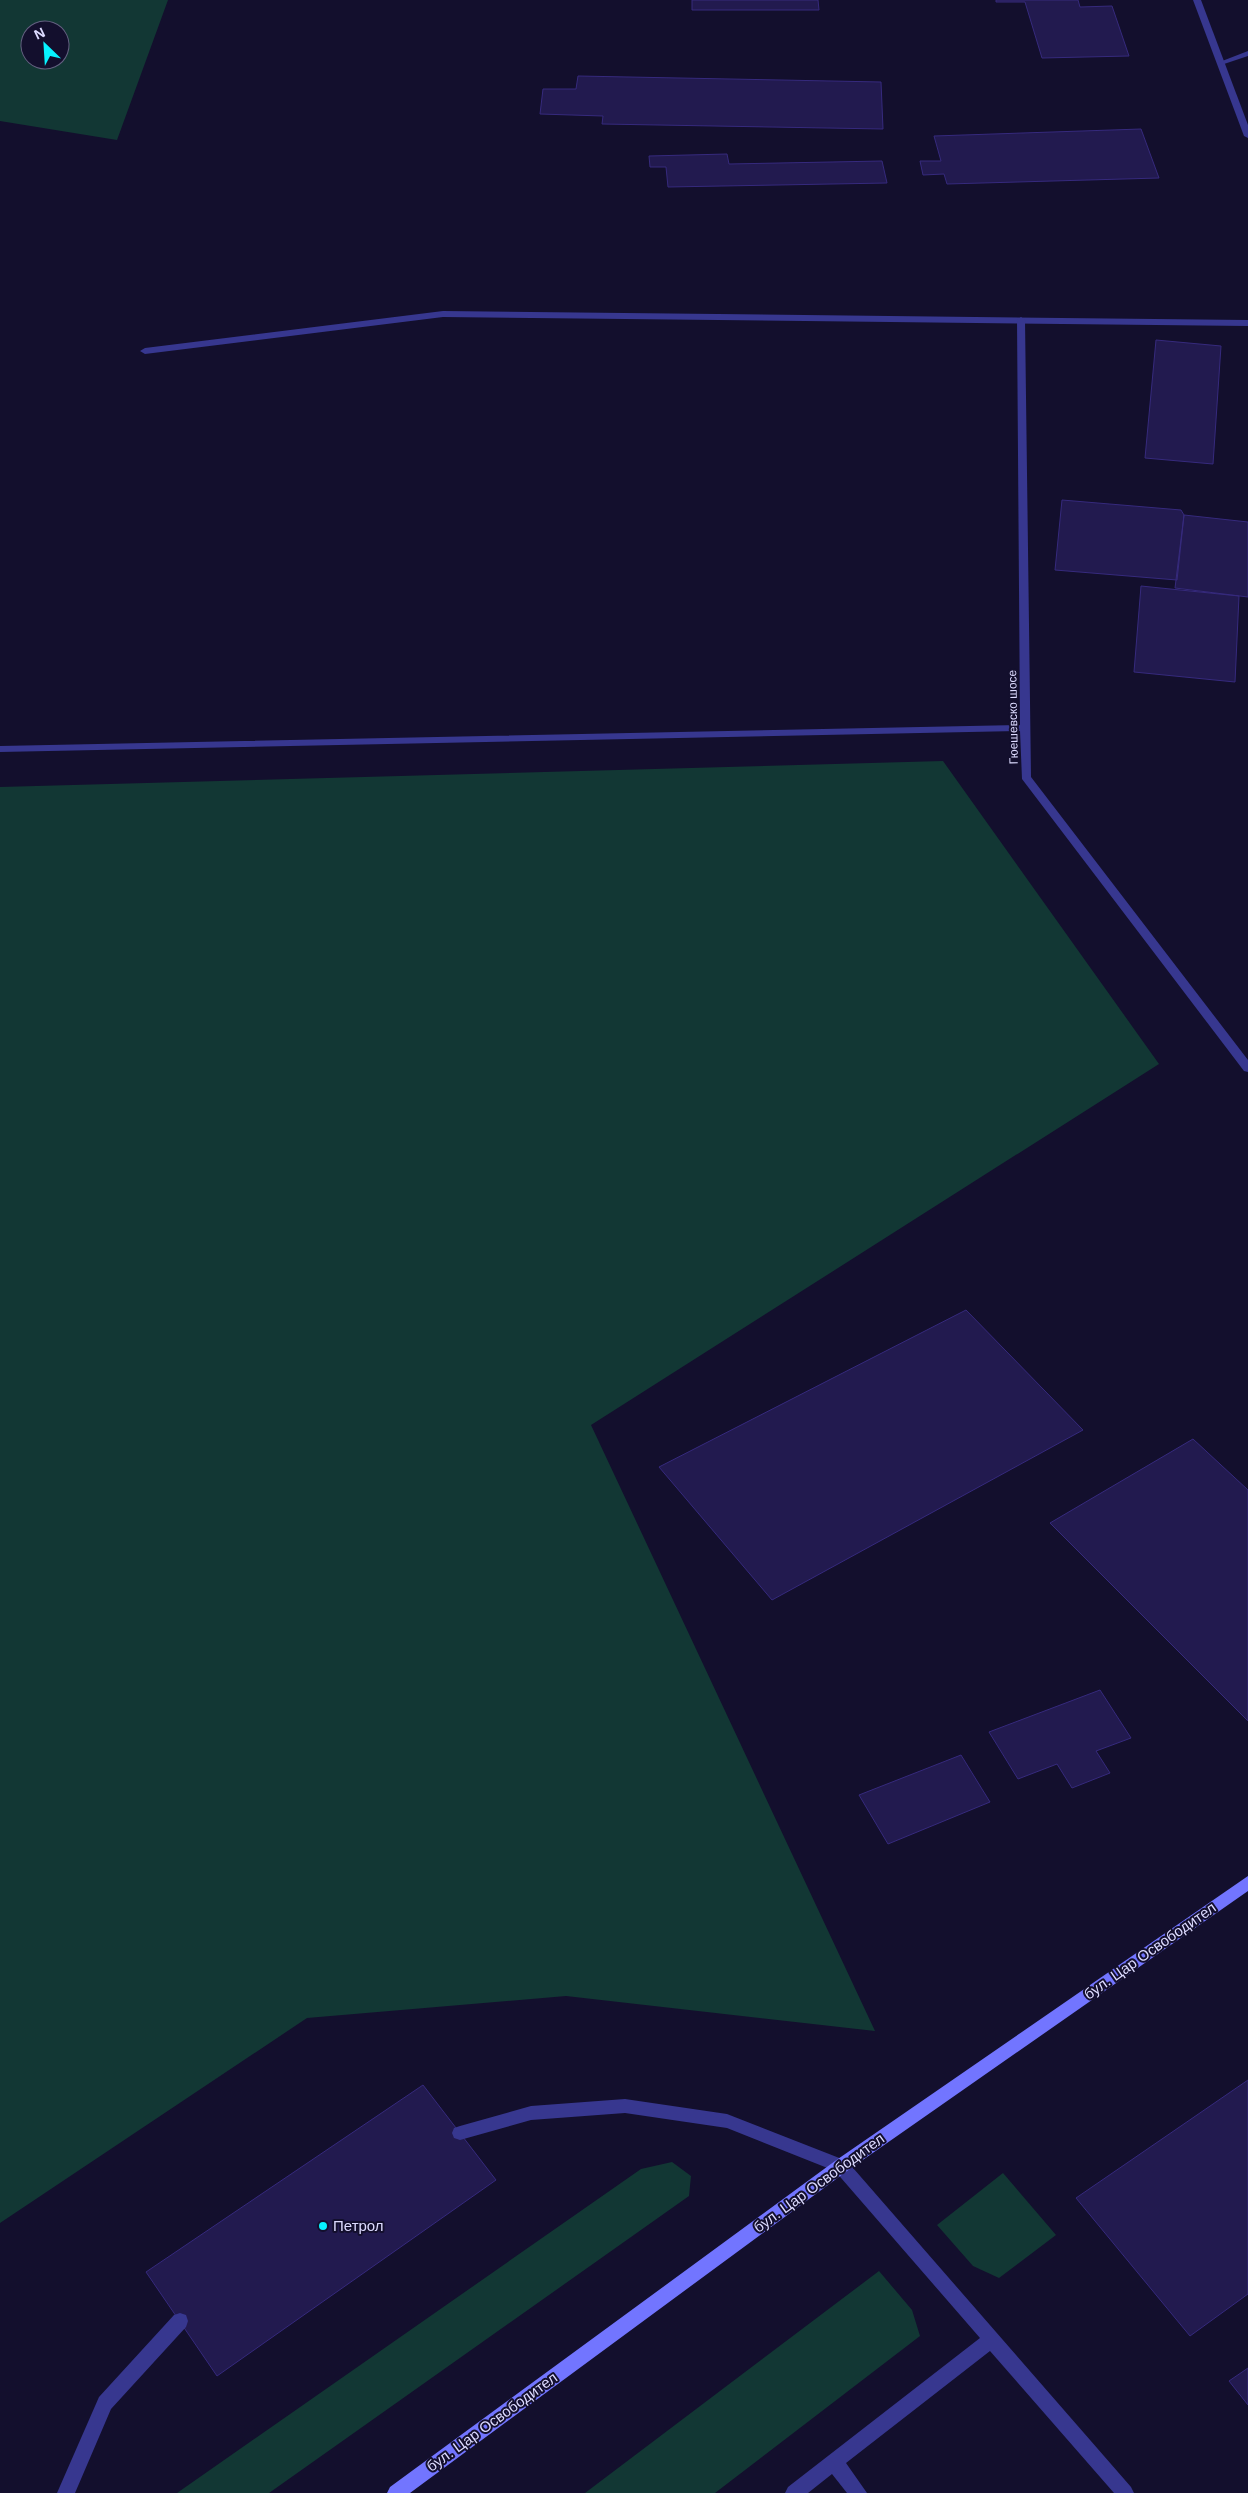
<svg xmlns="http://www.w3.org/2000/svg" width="1248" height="2493" font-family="Arial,sans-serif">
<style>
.green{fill:#123734;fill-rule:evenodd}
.building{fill:#221a4f;stroke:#362a7d}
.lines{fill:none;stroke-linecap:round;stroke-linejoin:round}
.service{fill:#37378f;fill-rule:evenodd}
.minor{fill:#37378f;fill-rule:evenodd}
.tertiary{fill:#37378f;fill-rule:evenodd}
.secondary{fill:#7275ff;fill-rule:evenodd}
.poi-dot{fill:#07f2ff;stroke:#130f2d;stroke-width:2}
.labels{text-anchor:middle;stroke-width:4;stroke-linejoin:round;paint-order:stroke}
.street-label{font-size:12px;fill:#dddbff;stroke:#130f2d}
.near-street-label{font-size:15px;fill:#dddbff;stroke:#130f2d}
.near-poi-label{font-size:15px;fill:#dddbff;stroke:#130f2d;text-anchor:start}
</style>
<rect width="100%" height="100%" fill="#130f2d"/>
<path class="green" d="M0,0H168L117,140L0,121ZM30,30H60V60H30Z
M943,761L1159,1064L591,1425L875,2031L566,1996L307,2018L0,2223V787Z
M672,2162L691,2176L689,2196L269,2493H177L641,2169Z
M1003,2173L1056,2235L999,2278L973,2266L937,2225Z
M879,2271L912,2310L920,2336L715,2493H585Z"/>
<path class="building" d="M692,0H818L819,10H692Z
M996,0H1078L1080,7L1112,6L1129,56L1042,58L1025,2H996Z
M578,76L881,82L883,129L602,124L603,116L540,114L543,89H576Z
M1141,129L1159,178L947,184L944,174L923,175L920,161H941L934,136Z
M727,154L729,164L882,161L887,183L668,187L666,167H650L649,156Z
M1156,340L1221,346L1213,464L1145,458Z
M1062,500L1181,510L1184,515L1177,580L1055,570Z
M1184,515L1248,522V597L1175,588Z
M1141,586L1239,596L1235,682L1134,672Z
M966,1310L1083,1430L772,1600L659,1467Z
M1193,1439L1248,1490V1721L1050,1523Z
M1100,1690L1131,1738L1096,1751L1110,1773L1072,1788L1057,1764L1018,1779L989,1732Z
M961,1755L990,1802L888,1844L859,1795Z
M1248,2080V2294L1190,2336L1076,2198Z
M423,2085L496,2180L217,2376L146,2272Z
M1248,2368V2405L1229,2381Z"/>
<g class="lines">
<path class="service" d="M443,311L1248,320V326L443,317L145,354L140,351L145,348Z
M625,2099L727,2114L847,2161L1131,2487L1134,2493H1114L990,2351L846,2463L867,2493H847L832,2474L808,2493H785L788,2487L980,2338L835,2171L727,2128L625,2113L531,2120L460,2140L454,2138L452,2133L454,2128L460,2126L531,2106Z
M180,2313L186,2315L188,2321L186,2327L111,2409L75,2493H57L99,2397L174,2315Z"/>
<path class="minor" d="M1248,51V56L1221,65L1217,63Z
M1021,317L1025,320L1031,777L1248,1060V1072L1244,1071L1022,779L1020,731L0,752V746L1020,725L1017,320Z"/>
<path class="tertiary" d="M1193,0H1201L1248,125V138L1244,136Z"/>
<path class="secondary" d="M1248,1876V1891L847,2171L410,2493H387L390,2487L835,2161Z"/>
</g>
<circle class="poi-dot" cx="323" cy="2226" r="5"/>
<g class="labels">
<g class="street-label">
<text transform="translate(1013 717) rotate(-91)" y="4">Гюешевско шосе</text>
</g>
<g class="near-street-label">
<text transform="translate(1150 1951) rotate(-35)" y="5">бул. Цар Освободител</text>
<text transform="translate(819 2183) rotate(-36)" y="5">бул. Цар Освободител</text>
<text transform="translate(492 2422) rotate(-36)" y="5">бул. Цар Освободител</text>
</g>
<g class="near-poi-label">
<text x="333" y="2231">Петрол</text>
</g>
</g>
<g transform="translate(45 45) rotate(335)"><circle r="24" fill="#130f2d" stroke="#646181"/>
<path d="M0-4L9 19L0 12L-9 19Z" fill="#07f2ff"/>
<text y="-8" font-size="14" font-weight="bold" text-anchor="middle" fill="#dddbff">N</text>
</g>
</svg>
